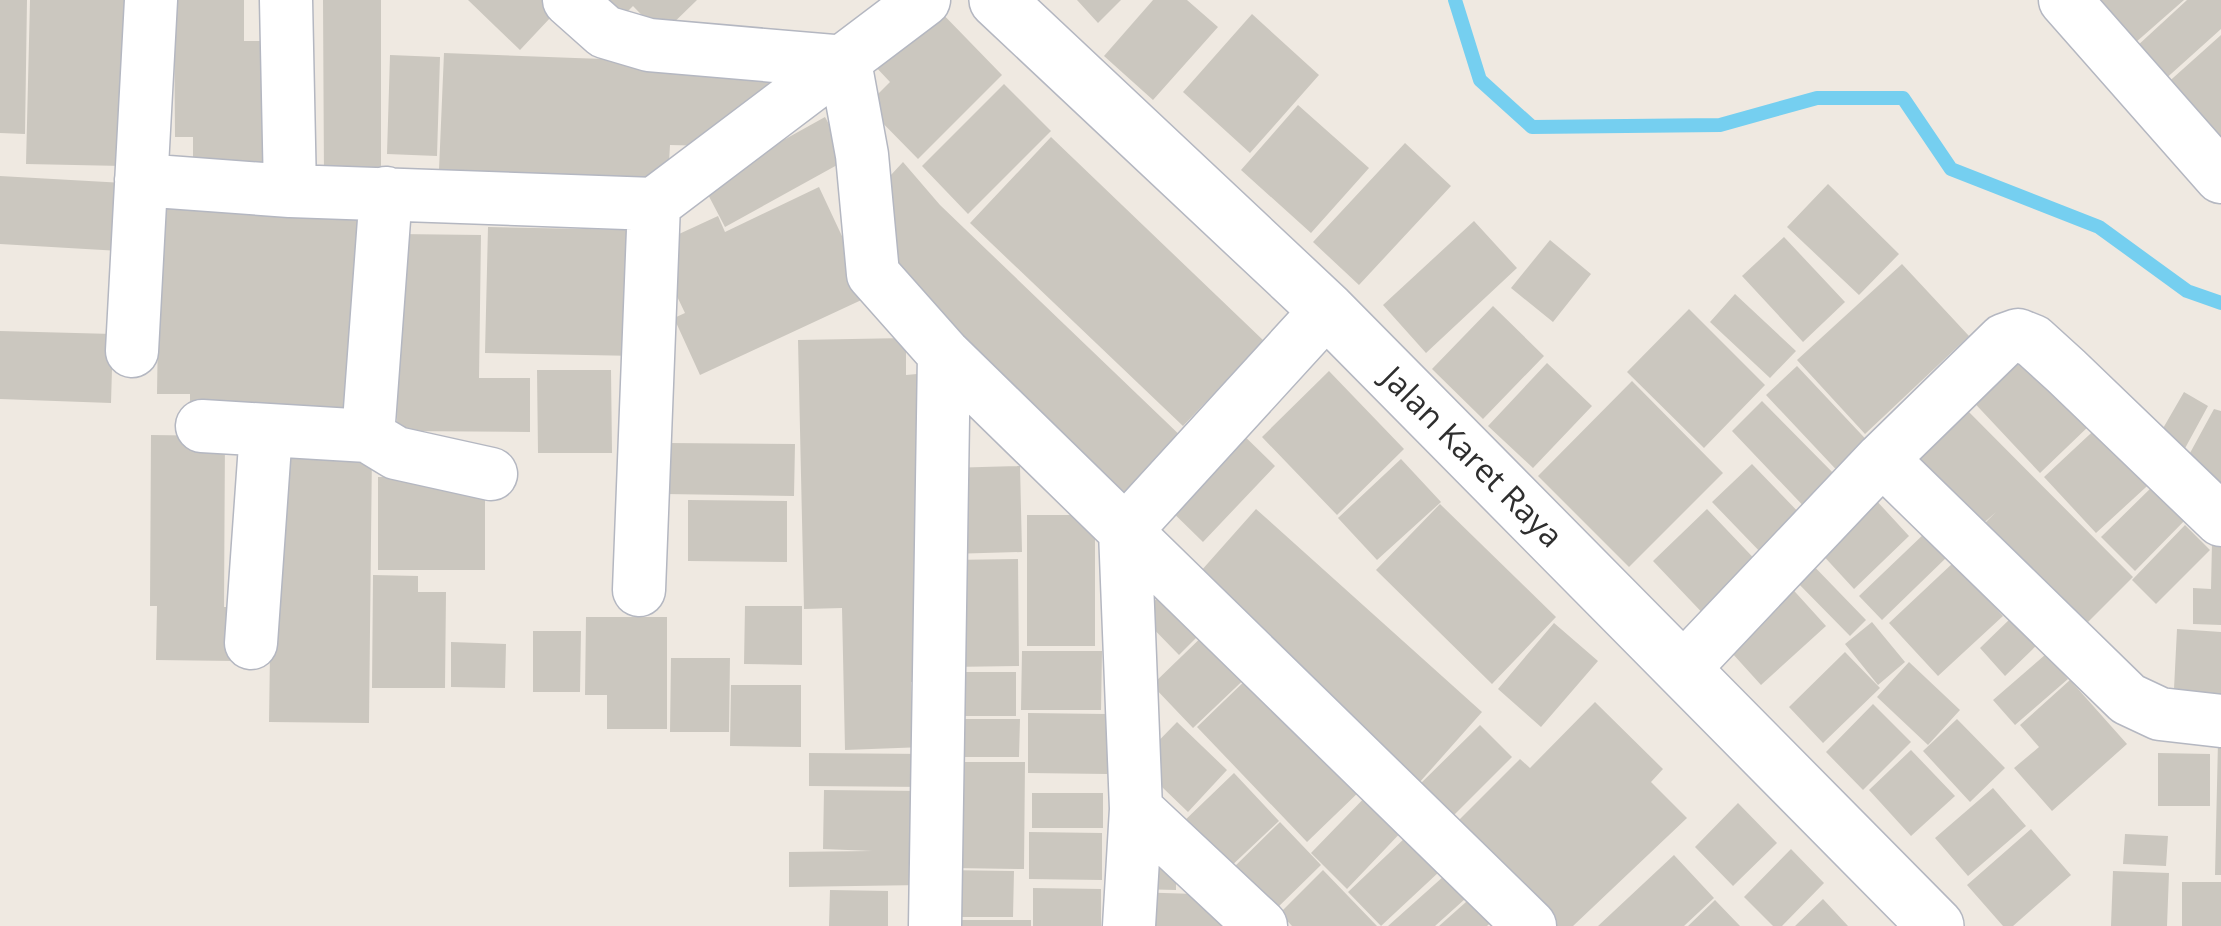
<svg xmlns="http://www.w3.org/2000/svg" width="2221" height="926" font-family="'Open Sans',sans-serif">
<style>
.lines{fill:none;stroke-linecap:round;stroke-linejoin:round}
.stream{stroke:#75cff0;stroke-width:14}
.building{fill:#cbc7bf}
.minor-casing{stroke:#b4b7c1;stroke-width:55}
.tertiary-casing{stroke:#b4b7c1;stroke-width:58}
.minor{stroke:#fff;stroke-width:52}
.tertiary{stroke:#fff;stroke-width:55}
.labels{text-anchor:middle;stroke-width:10;stroke-linejoin:round;paint-order:stroke}
.street-label{font-size:32px;fill:#2e2e2e;stroke:#fff}
</style>
<rect width="100%" height="100%" fill="#efe9e1"/>
<g class="lines">
<path class="stream" d="M1455,0L1480,80L1532,127L1720,125L1817,98H1903L1951,169L2099,227L2187,291L2221,303"/>
</g>
<path class="building" d="M0,0H27L25,134L0,133Z
M30,0H128L123,166L26,164Z
M174,0H244V41H265L266,180H193V137H175Z
M323,0H381V180H324Z
M468,0H567L520,50Z
M590,0H697L661,35L633,6L614,25Z
M1077,0H1121L1098,23Z
M1153,0H1187L1218,27L1153,100L1104,56Z
M2084,0H2184L2127,50Z
M2187,0H2221V29L2152,91L2123,59Z
M934,5L1002,75L918,159L866,106L890,82L873,64Z
M1252,14L1319,75L1250,153L1183,92Z
M2221,35V151L2164,86Z
M444,53L575,58L789,65L712,146L670,145L668,179L439,170Z
M390,55L440,57L437,156L387,154Z
M1004,84L1051,131L968,214L922,166Z
M1298,105L1369,168L1311,233L1241,170Z
M825,117L848,159L725,227L703,185Z
M1051,137L1264,341L1183,426L970,223Z
M1405,143L1451,186L1359,285L1313,242Z
M903,162L940,205L1187,442L1126,507L871,242L877,190Z
M0,176L124,183L120,251L0,244Z
M1828,184L1899,254L1859,295L1787,227Z
M819,187L870,296L700,375L674,318L685,313L653,246L718,216L725,232Z
M160,199L365,203L360,413L190,409V394H157Z
M1474,221L1517,268L1426,353L1383,305Z
M488,227L640,230L638,356L485,353Z
M398,234L481,235L479,378H530V432L397,431Z
M1784,237L1845,302L1803,342L1742,276Z
M1550,240L1591,274L1553,322L1511,288Z
M1902,264L1969,336L1865,434L1797,360Z
M1735,294L1796,351L1770,378L1710,322Z
M1493,306L1544,356L1483,419L1432,369Z
M1689,309L1765,385L1704,448L1627,372Z
M0,331L113,334L111,403L0,399Z
M906,338V375L917,374L924,682H911L912,713H923L924,747L845,750L842,608L804,609L798,340Z
M2017,345L2091,424L2040,473L1966,394Z
M1547,363L1592,406L1533,468L1488,426Z
M1797,366L1876,450L1845,479L1766,395Z
M537,370H611L612,453H538Z
M1329,371L1404,449L1337,515L1262,437Z
M1632,381L1723,473L1629,567L1538,476Z
M2184,392L2208,406L2183,452L2158,437Z
M1762,401L1844,484L1812,515L1732,431Z
M1960,403L2133,577L2073,637L1973,535L1996,512L1977,529L1907,456Z
M2214,409L2221,411V507L2178,475Z
M2104,421L2157,477L2096,533L2044,477Z
M1230,422L1275,466L1203,542L1158,498Z
M151,435L225,436L224,607H236V661L156,660L157,606H150Z
M666,443L795,444L794,496L665,494Z
M273,447L372,449L369,723L269,722Z
M1401,459L1441,502L1377,560L1338,518Z
M1752,464L1806,520L1766,558L1712,502Z
M1020,466L1022,552L949,554L947,468Z
M378,477H485V570H378Z
M2157,482L2190,515L2135,571L2101,537Z
M1874,498L1909,536L1854,589L1819,551Z
M688,500L787,501V562L688,561Z
M1440,504L1556,617L1492,684L1376,570Z
M1256,509L1482,712L1419,783L1193,580Z
M1707,509L1765,570L1711,622L1653,561Z
M1027,515H1095V646H1027Z
M2185,525L2210,550L2156,604L2132,580Z
M1926,532L1949,555L1882,620L1859,596Z
M2212,542L2221,543V625L2193,624V588L2211,589Z
M1806,558L1866,620L1850,636L1790,575Z
M1018,559L1019,666L949,667V560Z
M1954,562L2003,616L1938,676L1889,623Z
M373,575L418,576V592H446L445,688H372Z
M1787,583L1826,626L1761,685L1722,642Z
M1172,584L1210,624L1179,655L1140,615Z
M745,606H802V665L744,664Z
M586,617H667V729H607V695H585Z
M2012,617L2038,644L2005,676L1980,648Z
M1872,622L1905,662L1878,685L1845,644Z
M1554,623L1598,661L1541,727L1498,689Z
M1213,626L1255,669L1193,728L1152,685Z
M2177,629L2221,632V711L2173,709Z
M533,631H581L580,692H533Z
M451,642L506,644L505,688L451,687Z
M1022,651H1102L1101,710H1021Z
M1845,652L1880,688L1823,743L1789,707Z
M2046,654L2068,679L2015,725L1993,700Z
M671,658H730L729,732H670Z
M1909,662L1960,710L1928,745L1877,697Z
M949,672H1016V716H949Z
M1253,673L1363,788L1307,842L1197,727Z
M2070,680L2127,744L2052,811L2014,768L2039,747L2020,725Z
M731,685H801V747L730,746Z
M1595,702L1663,769L1651,782L1687,818L1573,926H1549L1452,827L1520,759L1530,768Z
M1873,704L1911,742L1863,790L1826,752Z
M1028,713L1107,714V774L1028,773Z
M960,719H1020L1019,757H960Z
M1957,719L2005,768L1970,802L1923,751Z
M1177,722L1227,770L1188,812L1137,763Z
M1480,725L1512,757L1450,819L1417,787Z
M2218,741H2221V875H2215Z
M1911,750L1955,796L1911,836L1869,790Z
M809,753L926,754V787L809,786Z
M2158,753L2210,754V806H2158Z
M955,762H1025L1024,869L953,868Z
M1234,773L1279,821L1226,871L1181,824Z
M1993,788L2026,826L1968,876L1935,838Z
M824,790L922,791V885L789,887V852L872,851L823,849Z
M1372,790L1407,826L1347,889L1311,853Z
M1032,793H1103V828H1032Z
M1738,803L1777,843L1733,886L1695,847Z
M1280,822L1321,865L1273,912L1232,869Z
M2031,829L2071,875L2013,926H2003L1967,885Z
M1029,832L1102,833V880L1029,879Z
M2125,834L2168,836L2166,866L2123,864Z
M1407,836L1440,871L1381,926L1348,892Z
M1791,849L1824,883L1782,926H1773L1744,897Z
M1674,855L1714,898L1684,926H1598Z
M1137,858H1176V890L1137,889Z
M943,870L1014,871L1013,917H943Z
M1323,870L1377,926H1292L1280,913Z
M2113,871L2169,873L2167,926H2111Z
M1444,876L1465,899L1435,926H1388Z
M2182,882H2221V926H2182Z
M1033,888L1101,889V926H1033Z
M830,890L888,891V926H829Z
M1132,892L1228,895L1227,926H1131Z
M1475,894L1496,918L1487,926H1439Z
M1823,899L1848,926H1795Z
M1715,900L1740,926H1688Z
M950,920H1031V926H950Z"/>
<g class="lines">
<g class="minor-casing">
<path id="minor" d="M286,0L290,191
M569,0L605,32L649,45L845,62L862,155L873,274L944,354L1530,926
M2065,0L2221,177
M141,180L290,191L654,204L924,0
M132,351L151,0
M202,426L368,436L386,193
M368,436L396,453L491,474
M1882,459L2128,699L2160,714L2221,721
M639,590L654,204
M251,643L266,431
M1683,669L1882,459L2004,340L2018,335L2033,341L2066,371L2221,520
M1136,809L1261,926
M935,926L944,354
M1129,926L1136,809L1125,531L1327,310"/>
</g>
<g class="tertiary-casing">
<path id="tertiary" d="M997,0L1327,310L1936,926"/>
</g>
<use href="#minor" class="minor"/>
<use href="#tertiary" class="tertiary"/>
</g>
<g class="labels">
<g class="street-label">
<text transform="translate(1472 457) rotate(45)" y="11">Jalan Karet Raya</text>
</g>
</g>
</svg>
